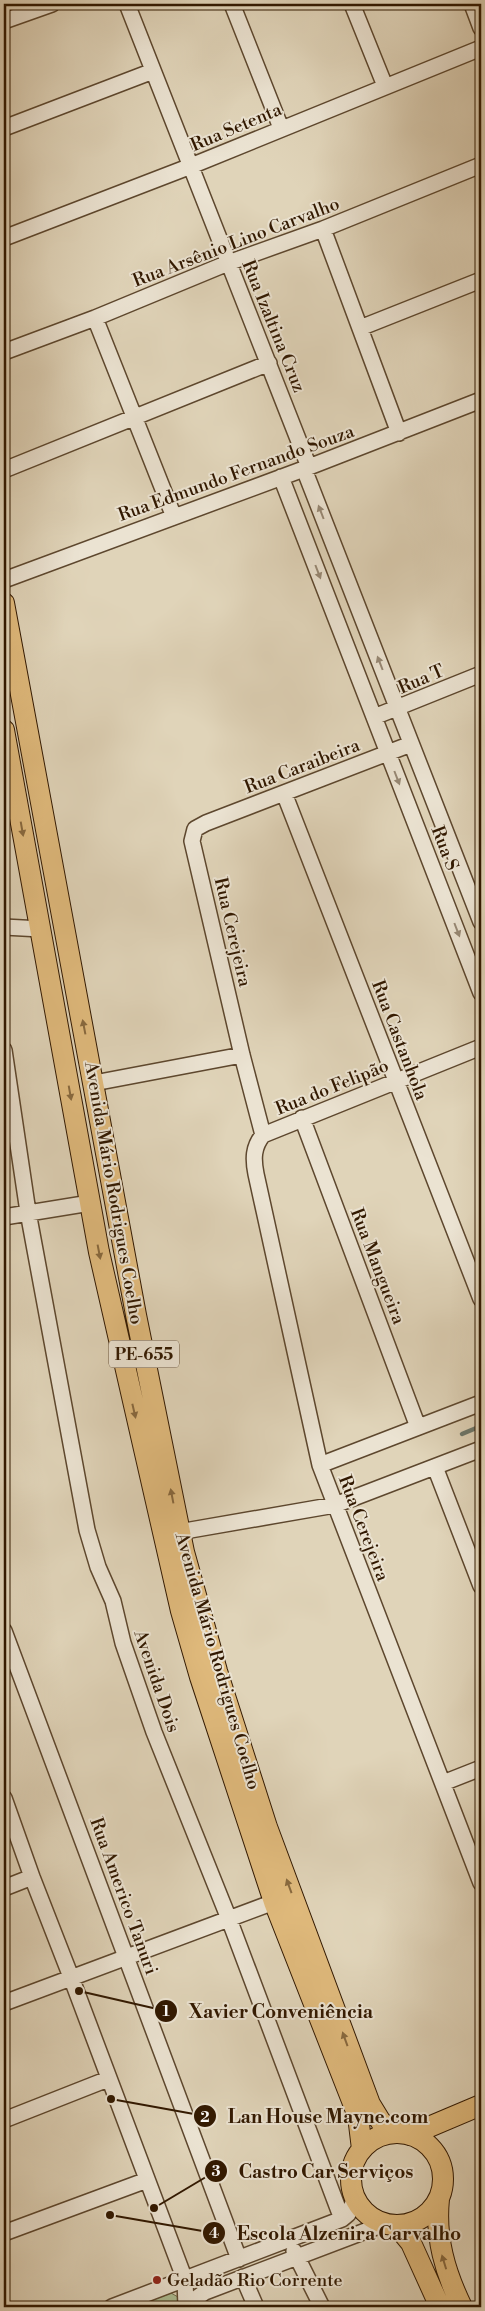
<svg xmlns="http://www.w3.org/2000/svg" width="485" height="2311" font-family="'Libre Bodoni',serif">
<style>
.green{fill:#acbe94;stroke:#6e6b4a}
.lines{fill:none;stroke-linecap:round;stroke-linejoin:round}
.stream{stroke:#6c776c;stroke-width:4.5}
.minor-casing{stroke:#5d472e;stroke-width:18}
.major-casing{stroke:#311800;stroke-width:22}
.minor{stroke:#ebe3d2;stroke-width:15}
.major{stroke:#e0ba7c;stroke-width:20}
.oneway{fill:#978874}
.oneway2{fill:#88693e}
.poi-dot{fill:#8f2418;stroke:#ebe3d2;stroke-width:2}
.labels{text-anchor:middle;stroke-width:4;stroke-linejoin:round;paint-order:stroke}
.shield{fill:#ebe3d2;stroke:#69553f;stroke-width:1}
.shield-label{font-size:16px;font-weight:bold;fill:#311800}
.street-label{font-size:18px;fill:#311800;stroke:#ebe3d2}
.poi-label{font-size:18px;fill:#311800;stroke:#ebe3d2;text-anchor:start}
.leader{fill:none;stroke:#311800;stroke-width:2}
.callout-dot{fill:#311800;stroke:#ebe3d2;stroke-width:2}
.mark-label{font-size:15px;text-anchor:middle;font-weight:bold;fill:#fff}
.callout-label{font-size:19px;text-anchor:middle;font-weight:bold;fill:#311800;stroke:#ebe3d2;stroke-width:4;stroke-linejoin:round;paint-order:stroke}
</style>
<rect width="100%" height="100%" fill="#e0d4b9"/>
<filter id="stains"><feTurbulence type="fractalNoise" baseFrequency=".004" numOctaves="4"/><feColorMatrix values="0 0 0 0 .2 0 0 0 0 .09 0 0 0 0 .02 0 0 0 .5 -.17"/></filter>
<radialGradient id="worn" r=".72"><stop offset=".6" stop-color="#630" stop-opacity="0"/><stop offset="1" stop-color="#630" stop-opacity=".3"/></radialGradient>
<path class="green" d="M171,2293L178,2297L179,2305L175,2307H134Z"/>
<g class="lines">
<path class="stream" d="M462,1434L481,1426"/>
<g class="minor-casing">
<path id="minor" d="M127,4L309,467
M232,4L281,128
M352,4L385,86
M472,4L481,28
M4,21L52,4
M4,128L153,71
M323,229L399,433
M4,238L191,166L481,48
M95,318L174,517
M360,328L481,280
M4,352L95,318L228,263L323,229L481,165
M304,469L481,922
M4,470L269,363
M281,477L481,993
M4,580L309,467L481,400
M374,717L481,674
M284,793L481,1299
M4,927L41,929
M481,1047L263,1135C253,1147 253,1159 256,1174L320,1465L481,1883
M4,1050L28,1212L87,1530L98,1567L113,1601L123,1643L154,1732L229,1919L342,2219
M94,1083L242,1055
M302,1118L418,1427
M263,1135L242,1055L192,841L195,829L206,823L411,744
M4,1217L90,1203
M320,1465L481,1403
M435,1467L481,1586
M179,1532L335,1505L481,1449
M4,1631L239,2259
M443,1783L481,1768
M4,1798L32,1877L71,1977L185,2280L186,2307
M4,1888L32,1877
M4,2003L274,1902
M4,2120L108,2079
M4,2233L147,2180
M294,2251L322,2307
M243,2277L256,2307
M112,2307L342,2219L348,2214L355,2199
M184,2307L205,2292L384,2224"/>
</g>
<g class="major-casing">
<path id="major" d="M4,603L136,1315L184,1552L217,1671L267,1827L370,2104L381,2122L397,2133
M4,730L99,1252L181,1611L200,1677L274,1902L358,2116L362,2149
M351 2179a46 46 0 1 1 92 0a46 46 0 1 1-92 0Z
M410,2135L481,2105
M439,2199C435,2238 445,2272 462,2307
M397,2226L411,2243L440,2307"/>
</g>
<use href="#minor" class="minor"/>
<use href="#major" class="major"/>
</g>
<defs><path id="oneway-solid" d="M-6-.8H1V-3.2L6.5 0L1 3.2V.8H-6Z" transform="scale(1.25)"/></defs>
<g class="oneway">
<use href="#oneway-solid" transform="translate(321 512) rotate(-111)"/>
<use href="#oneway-solid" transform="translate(318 572) rotate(69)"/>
<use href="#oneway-solid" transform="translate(380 663) rotate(-111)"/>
<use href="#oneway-solid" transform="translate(397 778) rotate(69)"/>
<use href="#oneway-solid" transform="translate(457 930) rotate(69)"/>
</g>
<g class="oneway2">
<use href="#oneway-solid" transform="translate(22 829) rotate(80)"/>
<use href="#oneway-solid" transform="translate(84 1027) rotate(-101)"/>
<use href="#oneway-solid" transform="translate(70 1093) rotate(80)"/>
<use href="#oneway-solid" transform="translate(99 1252) rotate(79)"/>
<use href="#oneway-solid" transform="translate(134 1411) rotate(77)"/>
<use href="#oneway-solid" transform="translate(172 1496) rotate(-101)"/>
<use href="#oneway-solid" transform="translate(289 1886) rotate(-110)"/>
<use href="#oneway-solid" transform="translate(345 2039) rotate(-110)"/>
<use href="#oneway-solid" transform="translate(444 2262) rotate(-107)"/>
</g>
<circle class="poi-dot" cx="157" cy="2280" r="5"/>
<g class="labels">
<rect class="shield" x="109" y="1340.5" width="70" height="27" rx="4"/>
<g class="shield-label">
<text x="144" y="1360">PE-655</text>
</g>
<g class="street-label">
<text transform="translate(236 127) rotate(-23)" y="6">Rua Setenta</text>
<text transform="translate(236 242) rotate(-21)" y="6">Rua Arsênio Lino Carvalho</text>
<text transform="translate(274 326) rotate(68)" y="6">Rua Izaltina Cruz</text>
<text transform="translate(236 473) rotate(-20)" y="6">Rua Edmundo Fernando Souza</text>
<text transform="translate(421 679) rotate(-23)" y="6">Rua T</text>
<text transform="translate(302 766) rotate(-21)" y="6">Rua Caraibeira</text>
<text transform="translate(445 848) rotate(69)" y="6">Rua S</text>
<text transform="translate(233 932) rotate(77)" y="6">Rua Cerejeira</text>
<text transform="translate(400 1040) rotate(69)" y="6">Rua Castanhola</text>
<text transform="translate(332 1087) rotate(-22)" y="6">Rua do Felipão</text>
<text transform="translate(114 1193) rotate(80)" y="6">Avenida Mário Rodrigues Coelho</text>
<text transform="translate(378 1266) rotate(69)" y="6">Rua Mangueira</text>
<text transform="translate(364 1528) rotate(69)" y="6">Rua Cerejeira</text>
<text transform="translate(218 1661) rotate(74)" y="6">Avenida Mário Rodrigues Coelho</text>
<text transform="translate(157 1681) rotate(71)" y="6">Avenida Dois</text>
<text transform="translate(124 1896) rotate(70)" y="6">Rua Americo Tanuri</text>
</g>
<g class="poi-label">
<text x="167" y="2286">Geladão Rio Corrente</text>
</g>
</g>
<path class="leader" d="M79 1991L166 2011M111 2099L205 2116M154 2208L216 2171M110 2215L214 2233"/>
<g class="callout-dot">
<circle cx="79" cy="1991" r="5"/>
<circle cx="111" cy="2099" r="5"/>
<circle cx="154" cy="2208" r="5"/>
<circle cx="110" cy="2215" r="5"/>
<circle cx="166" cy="2011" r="12"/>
<circle cx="205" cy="2116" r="12"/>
<circle cx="216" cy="2171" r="12"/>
<circle cx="214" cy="2233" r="12"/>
</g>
<g class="mark-label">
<text x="166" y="2016">1</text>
<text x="205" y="2122">2</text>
<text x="216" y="2176">3</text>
<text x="214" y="2238">4</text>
</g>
<g class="callout-label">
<text x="281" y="2018">Xavier Conveniência</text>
<text x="328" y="2123">Lan House Mayne.com</text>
<text x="326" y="2178">Castro Car Serviços</text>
<text x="349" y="2240">Escola Alzenira Carvalho</text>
</g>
<rect width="485" height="2311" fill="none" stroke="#e0d4b9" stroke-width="20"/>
<rect x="5" y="5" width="475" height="2301" fill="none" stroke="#311800" stroke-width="2.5"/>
<rect x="10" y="10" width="465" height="2291" fill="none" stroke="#311800"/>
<rect width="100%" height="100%" filter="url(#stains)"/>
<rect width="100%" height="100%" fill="url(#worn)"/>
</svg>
